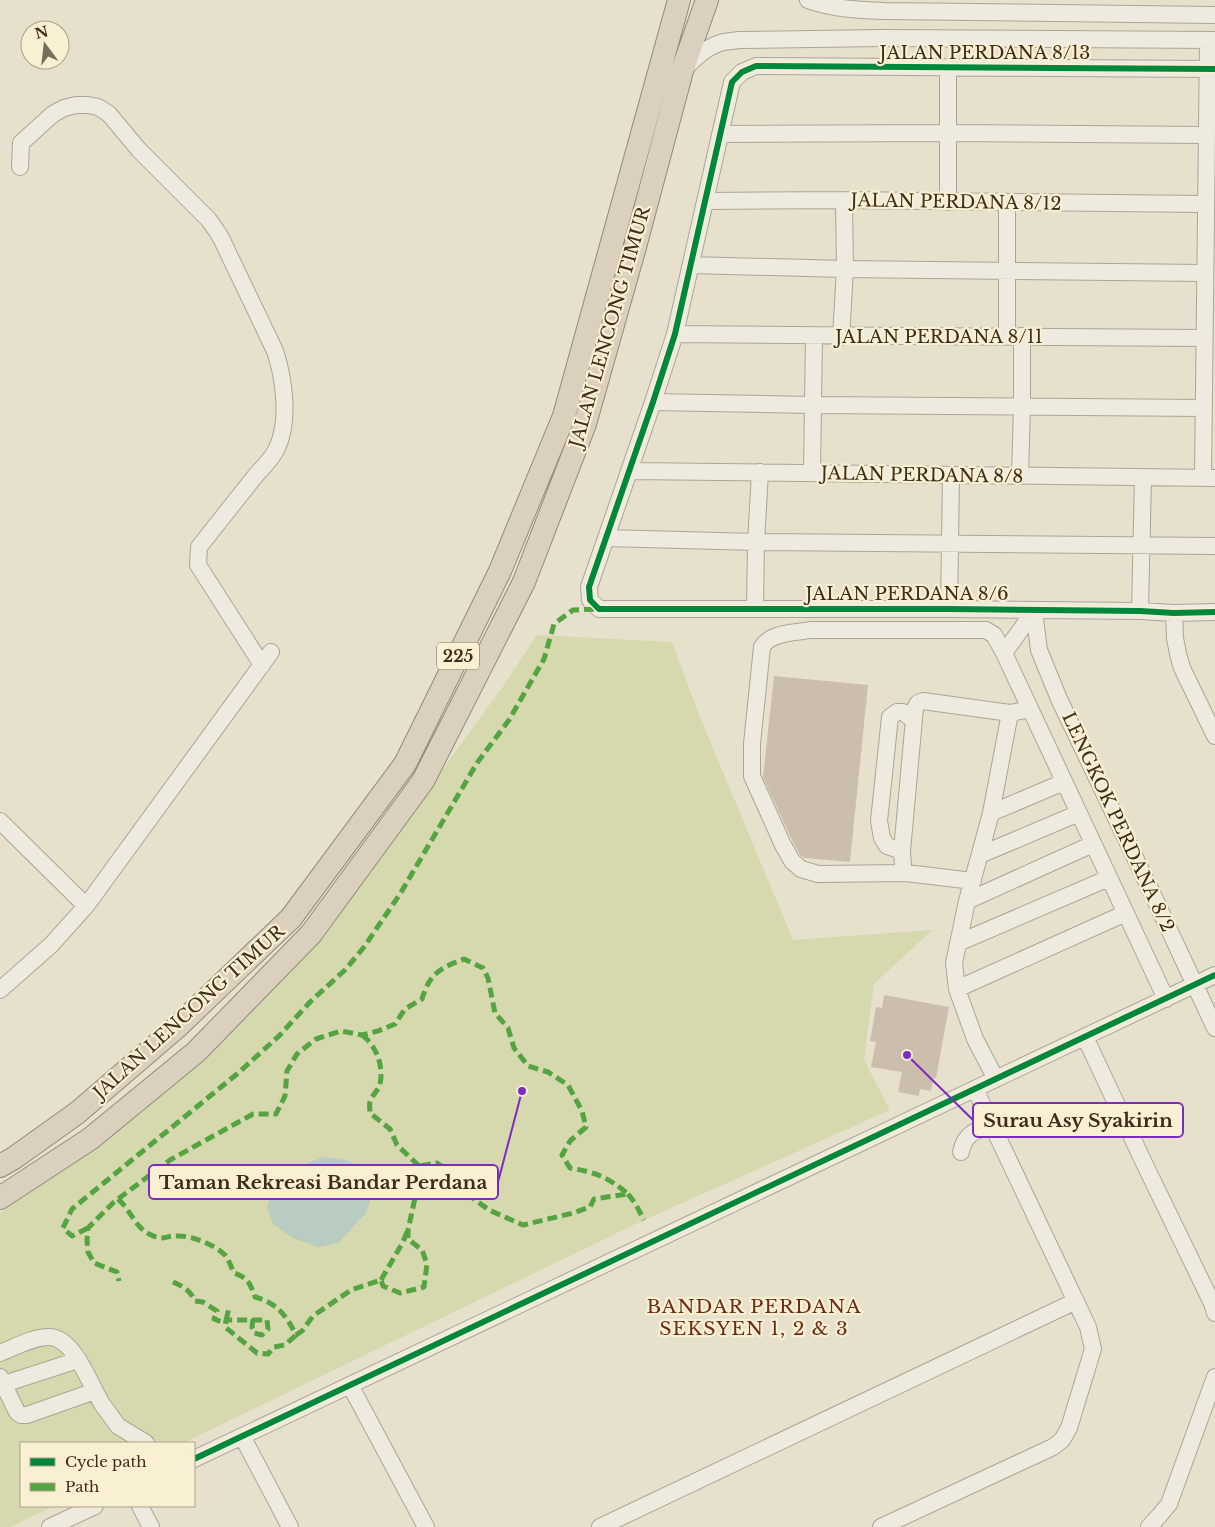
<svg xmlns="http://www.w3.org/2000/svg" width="1215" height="1527" font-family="'Libre Baskerville',serif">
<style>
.green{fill:#d6d8ad}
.water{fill:#b8ccc1}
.building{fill:#ccbead}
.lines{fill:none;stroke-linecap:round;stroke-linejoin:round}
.minor-casing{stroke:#aca596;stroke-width:18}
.highway-casing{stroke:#918a7c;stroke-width:24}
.minor{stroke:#efeadf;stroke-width:16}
.highway{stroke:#dad0bd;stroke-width:22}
.quiet{stroke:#54a441;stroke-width:5;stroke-dasharray:10 5;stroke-linecap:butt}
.cycleway-casing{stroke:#f9efd2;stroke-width:9}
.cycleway{stroke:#00873e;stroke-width:6}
.labels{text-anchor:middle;stroke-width:4.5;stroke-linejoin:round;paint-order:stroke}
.shield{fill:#f9efd2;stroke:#756753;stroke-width:1}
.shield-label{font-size:16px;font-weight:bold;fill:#3c2d1c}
.street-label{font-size:18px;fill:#3c2d1c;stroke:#f9efd2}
.neighbourhood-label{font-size:19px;letter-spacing:1px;fill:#6d2c18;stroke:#f9efd2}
.leader{fill:none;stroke:#7b2cbf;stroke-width:2}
.callout-dot{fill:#7b2cbf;stroke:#f9efd2;stroke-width:2}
.callout{fill:#f9efd2;stroke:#7b2cbf;stroke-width:2}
.callout-label{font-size:19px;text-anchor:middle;font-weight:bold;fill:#3c2d1c}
</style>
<rect width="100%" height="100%" fill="#e7e0cc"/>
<path class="green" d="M537,635L672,642L699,715L793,940L932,930L874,984L864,1060L890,1110L644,1220L183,1443H21V1506H54L10,1527H0V1213L38,1187L191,1071L288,974L360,882L504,685Z"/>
<path class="water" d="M324,1157L347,1160L366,1172L370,1201L366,1213L338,1243L318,1247L293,1238L273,1224L267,1206L275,1185L297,1167Z"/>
<path class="building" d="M774,676L868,685L850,862L804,858L800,855L792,840L763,777Z
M884,995L949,1007L936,1078H933L931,1091L920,1089L919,1096L898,1092L902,1072L871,1067L876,1042L870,1041L876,1007L882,1008Z"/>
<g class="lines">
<g class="minor-casing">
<path id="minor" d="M808,0C833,9 858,10 884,11L1215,15
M948,68V202
M684,69C694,59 705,48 720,43C726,41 733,41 740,40L882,38L1215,40
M1215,69L756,66L742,72L732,82L675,334L653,402L589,587L590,600L599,609H949L1140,611L1174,613L1215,612
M720,134L948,133L1207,135
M20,167L21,143L53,114L64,108L76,105H88L98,107L109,114L139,150L209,220L216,230L221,238L275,351C284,378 290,421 277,448C273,458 263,467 256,475C237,499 218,523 199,547L198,565L262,665
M706,201L844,200L1206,204
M691,265L845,269L1205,273
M675,334C851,337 1028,336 1204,338
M1007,336V202
M841,337L845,269L844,200
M653,402L812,405L1204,408
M630,471L1215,478
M812,473L814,336
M1020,476L1022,406V336
M1203,478L1208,40
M606,538L756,542L1215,546
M755,608L756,542L760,472
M949,609L951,475
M1034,611L1039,650L1059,699L1152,893L1215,1028
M1140,611L1143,477
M1174,613L1175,638L1178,654L1182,668L1215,736
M1004,653L1034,611
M991,813L1064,782
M0,821L86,906
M902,851L887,846L882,838L879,821L890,717L897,712H903L913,720
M980,855L1079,813
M906,873L818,874L801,869L792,861L783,845L752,776V744L762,647C771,632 794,633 810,630H986L994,635L1004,653L1166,999
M973,881L906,873L903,867L902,851L915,708L918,703L923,701L1010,713
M967,901L1093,844
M958,943L1109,878
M957,989L1126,913
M0,990L51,945L86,906L271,652
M1085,1037L1145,1165L1212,1303L1215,1313
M996,1079L975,1039L957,989L954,963L967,901L991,813L1010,713L1030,709
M961,1152C965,1133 975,1131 992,1125
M0,1353C15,1347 33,1337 49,1337C71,1337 86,1374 95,1391L27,1415H21L17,1412L0,1377
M4,1384L78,1360
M350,1385L426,1527
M95,1391L102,1404L118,1426L146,1443
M242,1436L290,1527
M194,1459L1215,975
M140,1506L151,1527
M50,1527L95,1506
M600,1527L1076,1301
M881,1527L1053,1447L1062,1440L1069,1428L1093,1349L1088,1327L975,1089
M1149,1527L1159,1516L1169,1504L1215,1377"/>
</g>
<g class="highway-casing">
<path id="highway" d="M0,1166L14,1158L77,1113L176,1028L291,918L405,764L500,571L564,416L679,0
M0,1198L90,1139L196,1052L311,934L423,781L524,582L585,424L635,247L682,71L707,0"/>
</g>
<use href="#minor" class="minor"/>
<use href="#highway" class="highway"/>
<path class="quiet" d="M362,1035C376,1045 384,1066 380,1084C378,1091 372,1095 370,1102C369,1105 370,1110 370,1113L390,1129L397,1145L419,1166
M628,1194L635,1203L644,1220
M118,1199C130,1209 135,1227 149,1234C165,1242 164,1235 179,1236C193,1236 215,1245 225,1255C229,1260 231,1267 234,1273C248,1278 250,1283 255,1297C277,1303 286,1315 296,1335L302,1331L313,1316L351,1290L381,1280L383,1286L400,1293L424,1287L427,1264L422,1250L408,1239V1230L417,1189L419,1166L437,1163L446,1169L456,1186L489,1210L523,1225L573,1213L590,1207L594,1199L628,1194C606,1176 597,1173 570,1168L562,1155L570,1141L586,1127L582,1111L568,1085L548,1072L528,1066L514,1048L508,1028L495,1013L488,978L483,968L464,959C440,968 430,973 422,999L405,1009L395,1024L378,1031L362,1035L341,1031L316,1039L297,1054L287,1071L285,1096L276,1114H253L170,1160L114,1202L88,1228L87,1240L88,1252L94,1263L117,1272L119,1281
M88,1228L72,1236L63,1228L72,1209L237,1074L279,1036L310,1002L345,970L364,947L400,894L477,763L509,720L544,659L554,624L573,610L599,609
M381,1280L403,1242L407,1232
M173,1282C184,1287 190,1290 195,1301L203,1302L217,1311L214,1319L225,1323
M253,1319L252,1327L254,1333L262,1335L268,1329L267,1320H226L225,1327L257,1353L268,1354L274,1347L285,1345L296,1335
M226,1320L229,1308"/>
<g class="cycleway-casing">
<path id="cycleway" d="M1215,69L756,66L742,72L732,82L675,334L653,402L589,587L590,600L599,609H949L1140,611L1174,613L1215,612
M194,1459L1215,975"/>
</g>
<use href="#cycleway" class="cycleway"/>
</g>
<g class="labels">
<rect class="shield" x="437" y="642.5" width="42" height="27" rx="4"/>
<g class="shield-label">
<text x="458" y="662">225</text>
</g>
<g class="street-label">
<text x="985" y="59">JALAN PERDANA 8/13</text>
<text transform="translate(956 202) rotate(1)" y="6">JALAN PERDANA 8/12</text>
<text transform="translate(610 327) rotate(-74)" y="6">JALAN LENCONG TIMUR</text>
<text x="939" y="343">JALAN PERDANA 8/11</text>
<text transform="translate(922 475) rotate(1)" y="6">JALAN PERDANA 8/8</text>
<text x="907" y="600">JALAN PERDANA 8/6</text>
<text transform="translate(1118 822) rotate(65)" y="6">LENGKOK PERDANA 8/2</text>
<text transform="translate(189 1012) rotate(-42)" y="6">JALAN LENCONG TIMUR</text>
</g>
<g class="neighbourhood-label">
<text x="754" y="1313">BANDAR PERDANA<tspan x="754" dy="22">SEKSYEN 1, 2 &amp; 3</tspan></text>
</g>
</g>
<path class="leader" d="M907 1055L973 1120M522 1091L498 1182"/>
<g class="callout-dot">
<circle cx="907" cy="1055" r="5"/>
<circle cx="522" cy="1091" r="5"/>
</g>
<g class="callout">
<rect x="973" y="1103" width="210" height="34" rx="5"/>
<rect x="149" y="1165" width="349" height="34" rx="5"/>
</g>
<g class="callout-label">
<text x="1078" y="1127">Surau Asy Syakirin</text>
<text x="323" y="1189">Taman Rekreasi Bandar Perdana</text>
</g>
<rect x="20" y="1442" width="175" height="65" fill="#f9efd2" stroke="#ada189"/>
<rect x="30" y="1458" width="25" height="8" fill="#00873e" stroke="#ada189"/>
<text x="65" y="1467" font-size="15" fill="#3c2d1c">Cycle path</text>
<rect x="30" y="1483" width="25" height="8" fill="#54a441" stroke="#ada189"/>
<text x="65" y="1492" font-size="15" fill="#3c2d1c">Path</text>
<g transform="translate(45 45) rotate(345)"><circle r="24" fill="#f9efd2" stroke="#ada189"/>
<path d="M0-4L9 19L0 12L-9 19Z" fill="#786c5a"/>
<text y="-8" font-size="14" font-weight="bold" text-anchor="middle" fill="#3c2d1c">N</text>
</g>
</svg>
